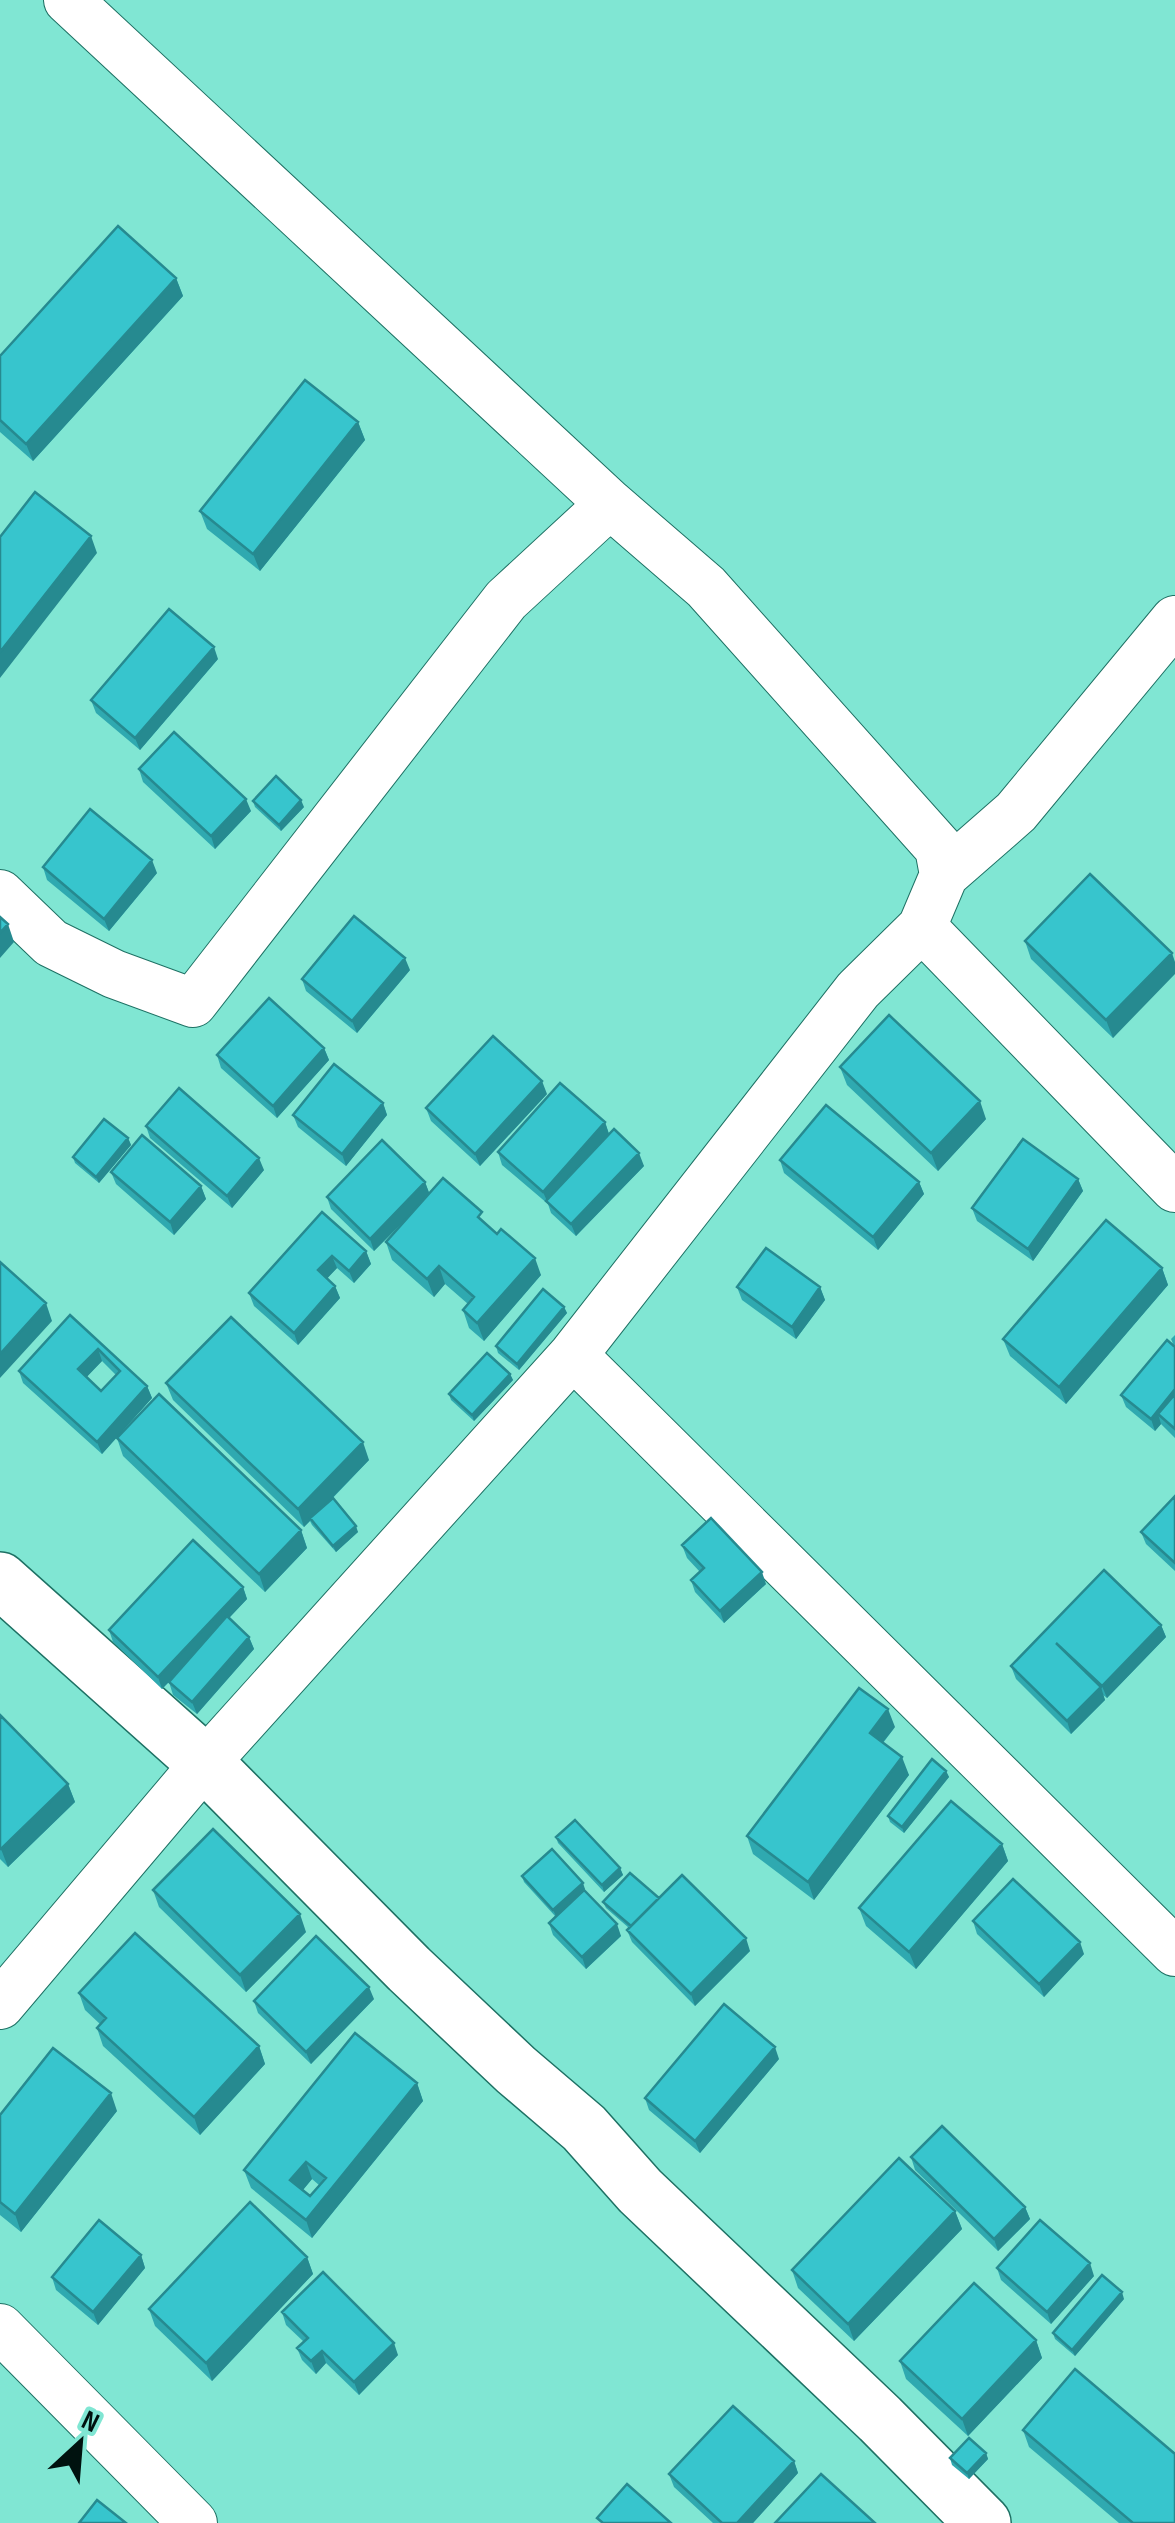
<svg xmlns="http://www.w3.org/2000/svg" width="1175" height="2523" font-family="'Sofia Sans Condensed',sans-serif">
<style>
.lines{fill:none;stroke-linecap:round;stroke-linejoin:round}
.street-casing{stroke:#1e7164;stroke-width:50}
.secondary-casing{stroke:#1e7164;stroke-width:58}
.street{stroke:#fff;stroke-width:48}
.secondary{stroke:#fff;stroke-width:55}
.wall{fill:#2fa9b0;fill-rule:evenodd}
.shaded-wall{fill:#268a90}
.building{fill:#37c5cd;stroke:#268a90;stroke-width:2.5;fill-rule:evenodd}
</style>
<rect width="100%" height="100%" fill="#80e6d3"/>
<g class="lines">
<g class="street-casing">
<path id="street" d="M944,875L1016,812L1175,620
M0,894L51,943L114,974L193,1003L506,600L610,504
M922,927L1175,1188
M573,1355L1175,1952
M0,2005L205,1763L573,1355L858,990L922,927L944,875L939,848L706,587L610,504L68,0
M0,2328L193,2523"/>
</g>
<g class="secondary-casing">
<path id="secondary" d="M0,1580L205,1763L409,1969L516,2070L584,2128L640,2191L880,2419L983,2523"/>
</g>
<use href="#street" class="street"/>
<use href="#secondary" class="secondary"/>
</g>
<path class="wall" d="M176,278L183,296L33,461L0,432V356Z
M358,422L365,440L260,571L207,529L200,511Z
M218,659L140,750L96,713L91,700Z
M139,769L251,811L215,849L143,782Z
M253,801L304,807L281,831L255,807Z
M43,867L157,873L109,931L47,880Z
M1025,941L1175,962L1113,1038L1031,959Z
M410,970L357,1033L306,991L302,979Z
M324,1048L329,1060L277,1118L221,1068L217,1055Z
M840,1067L986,1119L938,1171L847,1085Z
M547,1094L480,1166L431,1121L426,1108Z
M383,1103L387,1115L346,1166L298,1127L293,1115Z
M605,1122L609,1134L644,1166L576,1236L551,1213L548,1204L502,1165L498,1152Z
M146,1126L264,1170L232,1208L150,1138Z
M128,1138L131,1145L99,1183L75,1163L73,1157Z
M780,1160L919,1182L924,1194L878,1250L784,1173Z
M111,1172L201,1186L206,1199L174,1235L116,1184Z
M1078,1179L1083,1191L1033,1261L977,1221L972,1208Z
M425,1182L429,1193L487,1225L541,1275L484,1341L469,1328L463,1310L468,1304L445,1284L434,1297L392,1260L386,1242L409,1216L374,1251L331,1209L327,1197Z
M322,1212L366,1251L371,1264L354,1283L337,1268L327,1278L335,1286L340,1298L298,1345L254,1306L249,1293Z
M1162,1268L1168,1285L1066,1404L1010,1356L1003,1339Z
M737,1287H820L825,1300L796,1339L742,1300Z
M564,1307L567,1313L519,1370L498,1353L496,1346Z
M70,1315L147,1386L152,1398L102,1454L23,1383L19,1371ZM102,1361L116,1375L101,1391L86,1377Z
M1175,1335V1438L1161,1424L1155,1431L1126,1407L1121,1395L1174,1346L1171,1339Z
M510,1374L513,1380L474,1421L451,1400L449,1394Z
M166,1383L369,1460L329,1502L358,1532L336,1552L312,1525L310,1521L304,1527L173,1400Z
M117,1438L301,1530L307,1548L265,1592L123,1456Z
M1175,1496V1571L1146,1544L1141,1532Z
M682,1545L766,1584L724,1623L695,1592L691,1580L700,1572L687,1558Z
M243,1587L247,1599L229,1618L249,1637L254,1649L197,1714L173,1695L169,1682L172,1679L162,1689L113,1642L109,1630Z
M1161,1625L1166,1637L1107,1698L1103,1695L1105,1700L1071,1734L1016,1679L1011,1666Z
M0,1715L68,1784L75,1802L8,1867L0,1859Z
M895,1727L883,1743L909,1775L814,1900L753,1854L747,1836Z
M946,1771L949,1777L904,1833L890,1822L888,1816Z
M556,1837L620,1868L623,1875L604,1892L558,1843Z
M1002,1844L1008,1861L916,1969L866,1926L859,1908Z
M522,1876L585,1889L584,1890L621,1936L586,1969L553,1935L549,1923L555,1916L524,1882Z
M153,1890L306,1932L246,1992L159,1907Z
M659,1898L750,1951L695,2006L632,1942L627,1930L629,1928L606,1908L603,1902Z
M973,1921L1084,1954L1044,1997L977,1934Z
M79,1993L259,2046L265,2064L200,2135L103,2046L97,2028L100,2024L85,2010Z
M374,1999L311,2064L258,2013L254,2001Z
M779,2059L700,2153L649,2110L645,2098Z
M417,2083L423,2101L312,2238L251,2188L244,2170ZM312,2179L319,2185L310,2196L303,2190Z
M117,2111L21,2232L0,2215V2115Z
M911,2157L1025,2207L1030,2219L998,2251L915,2170Z
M955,2211L962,2229L854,2341L798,2288L792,2270Z
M141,2255L145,2268L98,2325L56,2290L52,2277Z
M307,2257L313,2274L212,2381L155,2326L149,2309Z
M997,2268L1094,2276L1051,2324L1001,2280Z
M1124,2299L1075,2356L1055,2339L1053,2333Z
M282,2312L398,2355L359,2395L326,2363L316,2374L302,2360L297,2348L304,2342L286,2325Z
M1036,2340L1042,2358L968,2436L906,2379L900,2361Z
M1023,2430L1175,2523H1119L1029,2447Z
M986,2453L988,2459L969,2479L952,2465L950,2458Z
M794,2461L798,2473L753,2523H713L674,2487L669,2474Z"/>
<path class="shaded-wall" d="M176,278L183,296L33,461L26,444Z
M358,422L365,440L260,571L253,554Z
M91,536L97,553L0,678V652Z
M214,647L218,659L140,750L135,738Z
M246,799L251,811L215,849L211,836Z
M301,800L304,807L281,831L279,825Z
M152,860L157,873L109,931L104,919Z
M8,924L14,942L0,958V933Z
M1172,953L1175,962V974L1113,1038L1106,1020Z
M405,958L410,970L357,1033L352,1021Z
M324,1048L329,1060L277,1118L273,1106Z
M542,1081L547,1094L480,1166L475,1154Z
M980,1101L986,1119L938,1171L931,1153Z
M383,1103L387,1115L346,1166L342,1154Z
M605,1122L609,1134L547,1201L543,1192Z
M128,1138L131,1145L99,1183L96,1177Z
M639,1153L644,1166L576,1236L571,1224Z
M259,1158L264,1170L232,1208L227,1196Z
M1078,1179L1083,1191L1033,1261L1028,1249Z
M425,1182L430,1195L374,1251L370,1239Z
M919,1182L924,1194L878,1250L873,1237Z
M201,1186L206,1199L174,1235L170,1222Z
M366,1251L371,1264L354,1283L349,1271Z
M332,1256L337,1268L323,1283L318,1270Z
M535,1258L541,1275L484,1341L477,1323Z
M439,1266L445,1284L434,1297L427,1279Z
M1162,1268L1168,1285L1066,1404L1059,1387Z
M335,1286L340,1298L298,1345L294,1333Z
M820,1287L825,1300L796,1339L792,1327Z
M46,1303L52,1321L0,1378V1354Z
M564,1307L567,1313L519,1370L517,1364Z
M98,1349L102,1361L83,1381L78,1369Z
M510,1374L513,1380L474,1421L472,1415Z
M147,1386L152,1398L102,1454L97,1442Z
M1175,1389V1407L1158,1414L1161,1424L1155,1431L1151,1419Z
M363,1442L369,1460L304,1527L298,1509Z
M356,1526L358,1532L336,1552L333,1546Z
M301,1530L307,1548L265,1592L259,1574Z
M762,1572L766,1584L724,1623L720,1611Z
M243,1587L247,1599L162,1689L158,1677Z
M1161,1625L1166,1637L1107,1698L1102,1686Z
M249,1637L254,1649L197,1714L192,1702Z
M1101,1687L1105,1700L1071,1734L1067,1721Z
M888,1709L895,1727L876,1751L870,1733Z
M902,1757L909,1775L814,1900L808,1882Z
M946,1771L949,1777L904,1833L902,1827Z
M68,1784L75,1802L8,1867L1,1849Z
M1002,1844L1008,1861L916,1969L909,1952Z
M620,1868L623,1875L604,1892L602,1885Z
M583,1883L585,1889L556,1916L553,1910Z
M300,1914L306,1932L246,1992L240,1975Z
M617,1924L621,1936L586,1969L582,1957Z
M746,1938L750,1951L695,2006L691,1994Z
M1080,1942L1084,1954L1044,1997L1039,1984Z
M369,1987L374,1999L311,2064L306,2052Z
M259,2046L265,2064L200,2135L194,2117Z
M775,2047L779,2059L700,2153L695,2141Z
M417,2083L423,2101L312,2238L306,2220Z
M111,2093L117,2111L21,2232L15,2214Z
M306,2162L312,2179L297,2197L290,2180Z
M1025,2207L1030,2219L998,2251L994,2239Z
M955,2211L962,2229L854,2341L848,2324Z
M141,2255L145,2268L98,2325L93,2312Z
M307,2257L313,2274L212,2381L206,2363Z
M1090,2263L1094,2276L1051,2324L1047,2312Z
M1122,2292L1124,2299L1075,2356L1072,2350Z
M1036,2340L1042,2358L968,2436L962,2419Z
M394,2343L398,2355L359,2395L354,2382Z
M322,2351L326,2363L316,2374L311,2361Z
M986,2453L988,2459L969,2479L967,2473Z
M794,2461L798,2473L753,2523H737Z"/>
<path class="building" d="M118,226L176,278L26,444L0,420V356Z
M305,380L358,422L253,554L200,511Z
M35,492L91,536L0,652V537Z
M169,609L214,647L135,738L91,700Z
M174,732L246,799L211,836L139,769Z
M276,776L301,800L279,825L253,801Z
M90,809L152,860L104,919L43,867Z
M1090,874L1172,953L1106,1020L1025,941Z
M354,916L405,958L352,1021L302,979Z
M0,917L8,924L0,933Z
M269,998L324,1048L273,1106L217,1055Z
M889,1015L980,1101L931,1153L840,1067Z
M493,1036L542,1081L475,1154L426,1108Z
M334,1064L383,1103L342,1154L293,1115Z
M560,1083L605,1122L543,1192L498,1152Z
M179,1088L259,1158L227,1196L146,1126Z
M826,1105L919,1182L873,1237L780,1160Z
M104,1119L128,1138L96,1177L73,1157Z
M614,1129L639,1153L571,1224L546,1201Z
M142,1135L201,1186L170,1222L111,1172Z
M1023,1139L1078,1179L1028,1249L972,1208Z
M382,1140L425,1182L370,1239L327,1197Z
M443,1178L482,1212L478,1217L497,1234L501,1229L535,1258L477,1323L463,1310L474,1297L439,1266L427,1279L386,1242Z
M322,1212L366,1251L349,1271L332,1256L318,1270L335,1286L294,1333L249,1293Z
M1106,1220L1162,1268L1059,1387L1003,1339Z
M766,1248L820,1287L792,1327L737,1287Z
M0,1262L46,1303L0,1354Z
M543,1289L564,1307L517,1364L496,1346Z
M70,1315L147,1386L97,1442L19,1371ZM98,1349L120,1371L101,1391L78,1369Z
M231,1317L363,1442L298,1509L166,1383Z
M1167,1340L1175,1347V1389L1151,1419L1121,1395Z
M487,1353L510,1374L472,1415L449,1394Z
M159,1394L301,1530L259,1574L117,1438Z
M1175,1394V1429L1158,1414Z
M1175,1496V1563L1141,1532Z
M333,1498L356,1526L333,1546L310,1518Z
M711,1518L762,1572L720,1611L691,1580L704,1568L682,1545Z
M193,1540L243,1587L158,1677L109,1630Z
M1104,1570L1161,1625L1102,1686L1056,1643L1101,1687L1067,1721L1011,1666Z
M227,1616L249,1637L192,1702L169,1682Z
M859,1688L888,1709L870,1733L902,1757L808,1882L747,1836Z
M0,1715L68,1784L1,1849L0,1848Z
M932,1759L946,1771L902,1827L888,1816Z
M951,1801L1002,1844L909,1952L859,1908Z
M575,1820L620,1868L602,1885L556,1837Z
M213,1829L300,1914L240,1975L153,1890Z
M552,1849L583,1883L553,1910L522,1876Z
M630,1873L659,1898L631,1926L603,1902Z
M682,1875L746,1938L691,1994L627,1930Z
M1013,1879L1080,1942L1039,1984L973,1921Z
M584,1890L617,1924L582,1957L549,1923Z
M135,1933L259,2046L194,2117L97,2028L106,2018L79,1993Z
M316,1936L369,1987L306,2052L254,2001Z
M724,2004L775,2047L695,2141L645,2098Z
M355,2033L417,2083L306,2220L244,2170ZM306,2162L326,2178L310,2196L290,2180Z
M53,2048L111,2093L15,2214L0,2202V2115Z
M942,2126L1025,2207L994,2239L911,2157Z
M899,2158L955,2211L848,2324L792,2270Z
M250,2202L307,2257L206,2363L149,2309Z
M99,2220L141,2255L93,2312L52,2277Z
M1040,2220L1090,2263L1047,2312L997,2268Z
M323,2272L394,2343L354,2382L322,2351L311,2361L297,2348L308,2338L282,2312Z
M1102,2275L1122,2292L1072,2350L1053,2333Z
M974,2283L1036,2340L962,2419L900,2361Z
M1075,2369L1175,2454V2523H1133L1023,2430Z
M733,2406L794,2461L737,2523H722L669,2474Z
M969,2438L986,2453L967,2473L950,2458Z
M821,2474L875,2523H775Z
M627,2484L671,2523H603L597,2518Z
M97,2500L126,2523H79Z"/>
<g transform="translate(80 2443) rotate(26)" stroke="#80e6d3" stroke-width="8" paint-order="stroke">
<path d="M0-8L18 38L0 25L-18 38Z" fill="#00120f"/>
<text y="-15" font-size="28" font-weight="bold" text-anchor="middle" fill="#00120f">N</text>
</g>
</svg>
